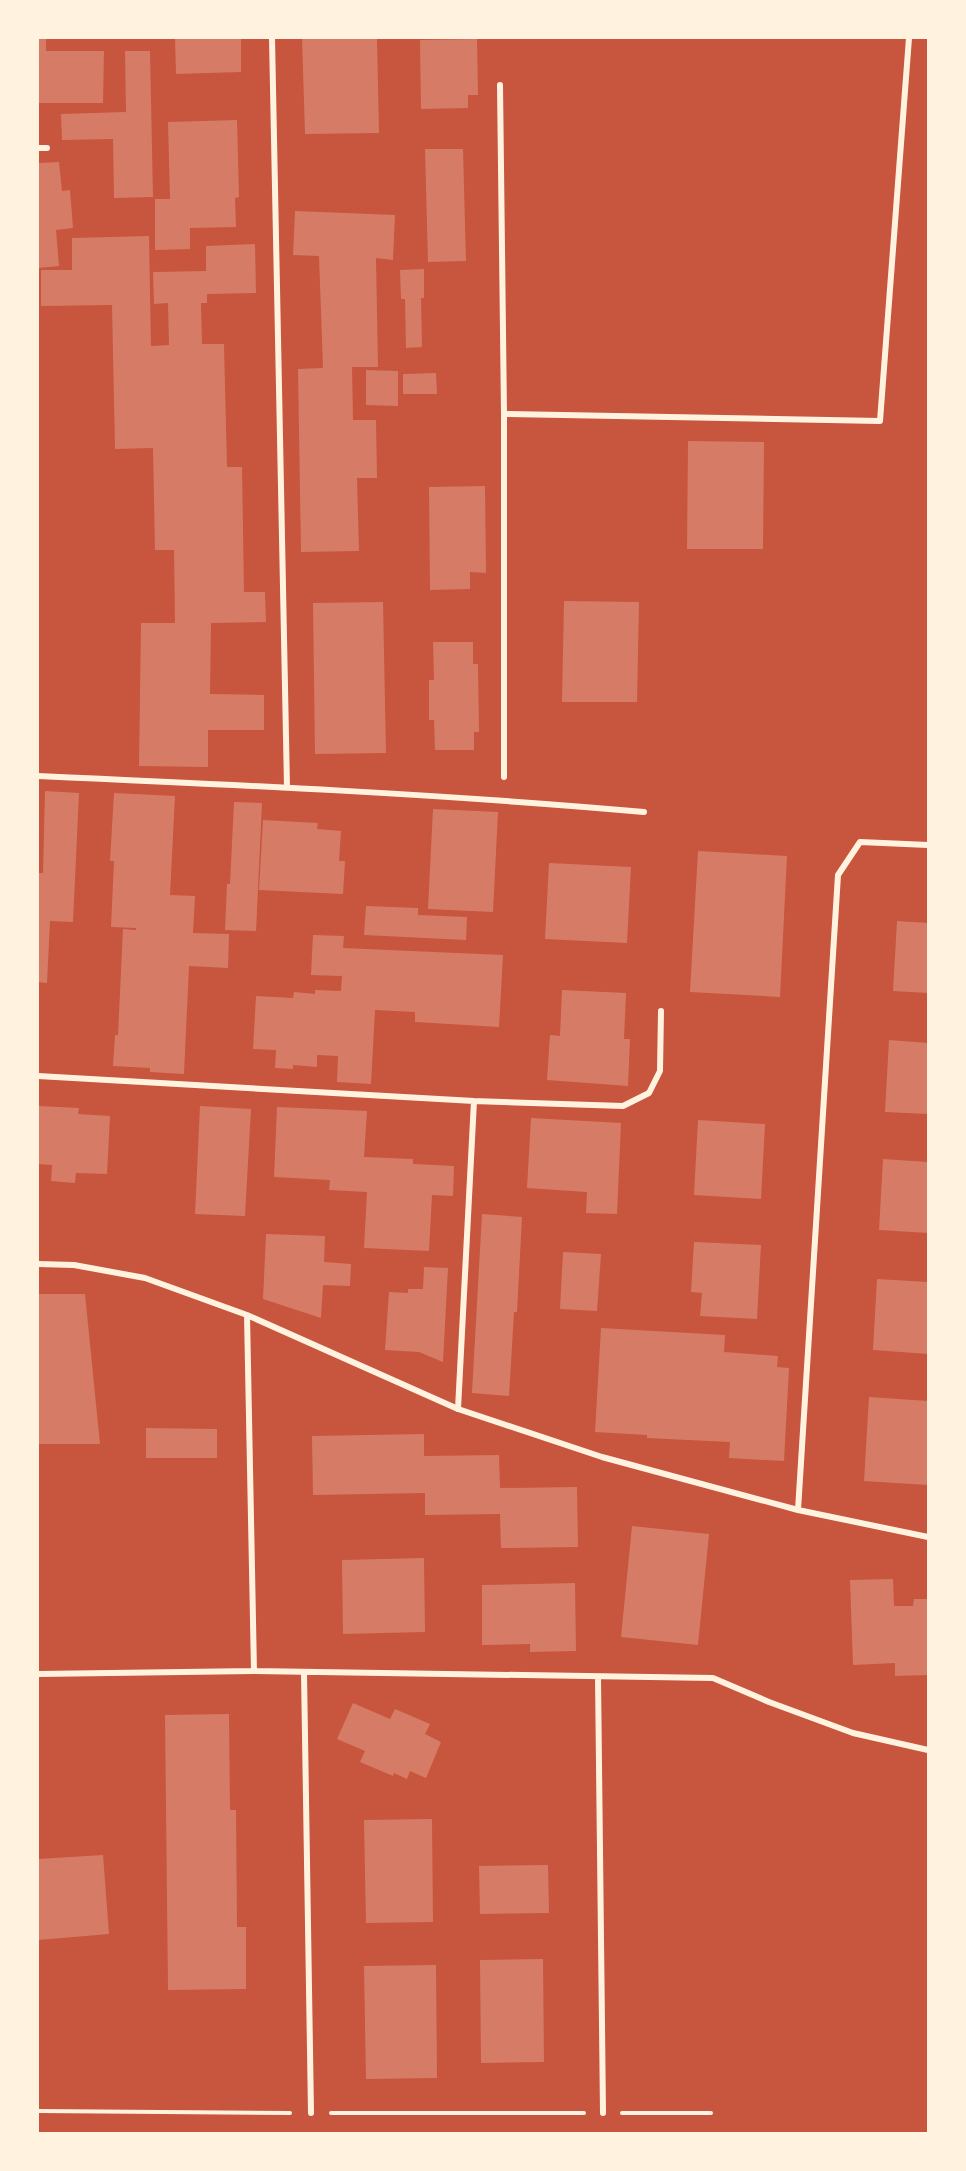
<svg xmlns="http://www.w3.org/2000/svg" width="966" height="2171" font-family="'Source Sans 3',sans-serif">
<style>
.building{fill:#d67c66}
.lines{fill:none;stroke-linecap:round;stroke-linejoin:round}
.path{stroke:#fff3e0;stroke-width:4}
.minor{stroke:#fff3e0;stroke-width:6}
</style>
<rect width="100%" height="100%" fill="#c8553d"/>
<path class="building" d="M38,38H46V51H104L103,103H38Z
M175,38H241V72L176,74Z
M302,38H377L379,133L305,134Z
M477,39L478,95H468V108L421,109L420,40Z
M125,51H150L153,197L114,198L113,139L62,140L61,114L126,112Z
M237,120L239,197L235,198L236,227L190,228V249L155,250V199H170L168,122Z
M425,149H463L466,261L428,262Z
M59,162L62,191L70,190L73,228L56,230L59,266L38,268V163Z
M295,211L395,215L393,260L376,258L378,367H352L353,420H376L377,478H357L359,551L301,552L298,369L323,368L319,256L293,255Z
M149,236L151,346L169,345L168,303L154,304L153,272L206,271V246L255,244L256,293L207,294V303H201L202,344H224L227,467H242L244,592H265L266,622L211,623L210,694L264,695V730H208V767L139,766L141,623H175L174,550H155L153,448L115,449L112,305L41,306V270H72V238Z
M424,269V298H421L422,347L406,348L405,299H401L400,270Z
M366,370L398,371V406L366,405Z
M436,373L437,394H403V374Z
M688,441L764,442L763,549H687Z
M485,486L486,573L470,572V589L430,590L429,487Z
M564,601L639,602L637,702H562Z
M383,602L386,753L315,754L313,603Z
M433,642H473V664H478L479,732H474V750H435L434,720H429V680H434Z
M45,791L79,793L73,922L50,921L47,983L38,982V873H43Z
M114,793L175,796L170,895L195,896L193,933L229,934L228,968L189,966L184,1074L150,1072V1068L113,1066L115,1035H118L123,929L136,930V928L111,927L114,861H110Z
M234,802L262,803L256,931L225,930L227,884H230Z
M433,809L498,812L493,912L428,909Z
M263,820L318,823L317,829L341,831L339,861H345L343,894L259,890Z
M698,851L787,856L780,997L690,992Z
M549,863L631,867L627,943L545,939Z
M366,906L418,908V915L467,917L466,940L364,935Z
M897,921L928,923V993L893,991Z
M313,935L344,936L343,948L503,955L499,1027L415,1022V1012L375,1010L371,1084L337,1082L338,1056L317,1055V1067L293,1065V1069L275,1068L276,1050L253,1049L256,996L293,998L294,992L315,994V990L341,991L342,976L311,975Z
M562,990L626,993L624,1039H630L628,1086L547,1080L550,1035L560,1036Z
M889,1040L928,1043V1114L885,1112Z
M38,1106L79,1108L78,1114L110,1116L107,1174L76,1173L75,1183L51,1181L52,1165L38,1164Z
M200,1106L251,1109L245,1216L195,1214Z
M277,1107L367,1111L364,1157L413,1159V1164L454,1166L453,1196L432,1195L429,1251L364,1248L367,1192L329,1190L330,1180L274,1177Z
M531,1118L621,1123L617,1214L586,1213L587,1192L527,1188Z
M698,1120L765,1124L761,1199L694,1195Z
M883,1159L928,1162V1233L879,1230Z
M482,1214L522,1217L517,1312H514L509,1396L472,1393Z
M266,1234L325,1236L324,1262L351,1264L350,1286L323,1285L321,1318L263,1299Z
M694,1242L761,1245L757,1319L700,1316L702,1293L691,1292Z
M563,1252L601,1254L597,1311L560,1309Z
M424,1267L448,1268L443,1362L419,1352L385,1350L389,1292L408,1293V1289H423Z
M877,1279L928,1282V1354L873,1350Z
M38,1294H85L100,1444H38Z
M601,1328L725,1335L724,1352L778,1356L777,1367L789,1368L784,1461L729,1458L730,1442L647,1438V1435L595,1432Z
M869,1397L928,1401V1485L864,1481Z
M146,1428L217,1429V1458H146Z
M424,1434V1456L499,1455L500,1488L577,1487L578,1547L501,1548L500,1514L425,1515V1493L313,1495L312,1436Z
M632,1526L709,1534L698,1645L621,1637Z
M424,1558L425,1632L343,1634L342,1560Z
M893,1579L894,1606H913L914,1599H928V1675L895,1676V1663L853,1665L850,1580Z
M575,1583L576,1651L530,1652V1644L482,1645V1585Z
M353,1703L390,1719L395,1709L430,1724L425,1734L441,1742L426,1778L410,1771L407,1779L394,1773L393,1776L360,1762L365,1751L337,1739Z
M229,1714L230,1810H236L237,1927H246V1989L168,1990L165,1715Z
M432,1819L433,1922L366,1923L364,1820Z
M103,1855L109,1934L38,1940V1859Z
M548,1865L549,1913L480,1914L479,1866Z
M543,1959L544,2062L481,2063L480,1960Z
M436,1965L437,2078L366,2079L364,1966Z"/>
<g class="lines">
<path class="path" d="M38,2111L290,2113
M331,2113H584
M622,2113H711"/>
<path class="minor" d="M272,38L287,787
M500,85L504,414V777
M38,148H47
M504,414L880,421L909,38
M38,776C240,785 442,794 644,812
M38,1076L474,1101L623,1106L649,1093L660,1071L661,1011
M38,1264L74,1265L145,1278L247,1315L458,1409L602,1457L798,1510L928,1537
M247,1315L254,1671
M458,1409L474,1101
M798,1510L838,875L860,842L928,845
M304,1673L311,2113
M38,1674L254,1671L713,1678L769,1702L853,1733L928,1750
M598,1677L603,2113"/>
</g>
<rect width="966" height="2171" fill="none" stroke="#fff3e0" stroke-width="78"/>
</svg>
